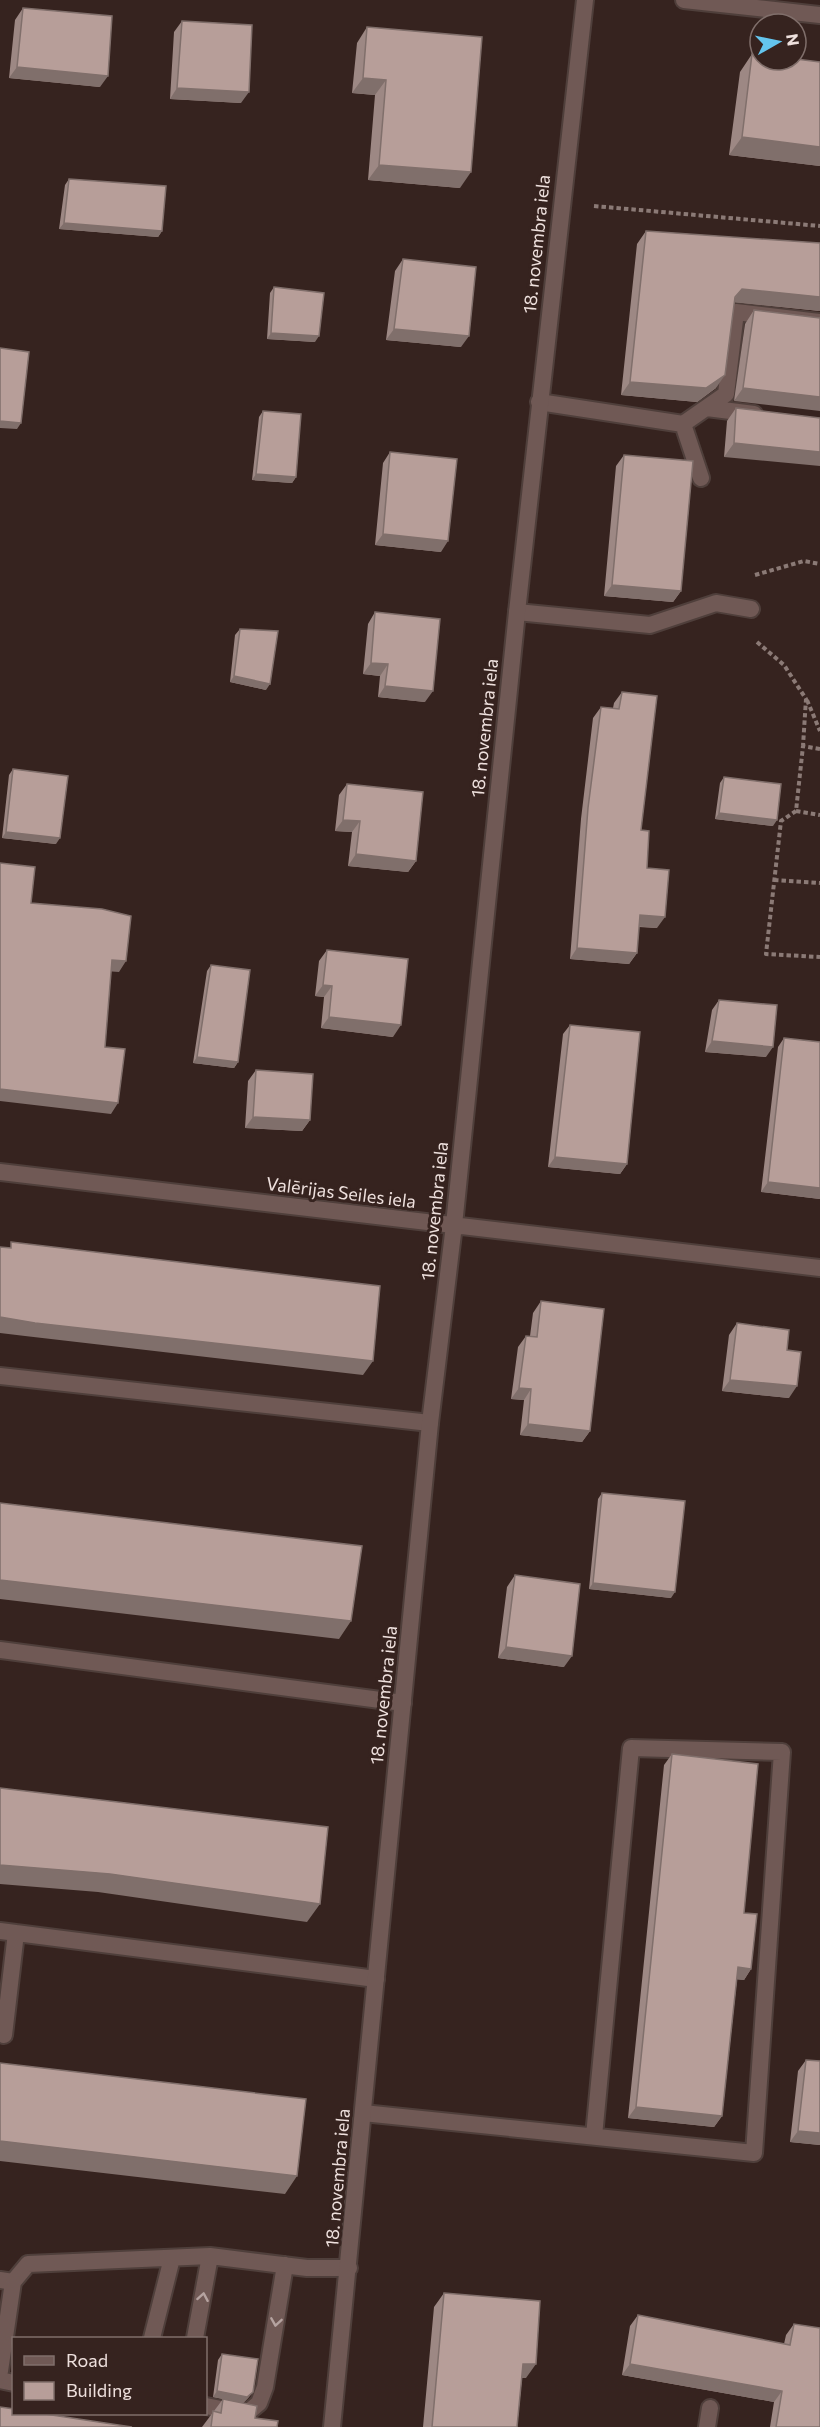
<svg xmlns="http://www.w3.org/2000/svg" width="820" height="2427" font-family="Commissioner,sans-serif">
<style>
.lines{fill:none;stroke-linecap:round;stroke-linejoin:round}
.service-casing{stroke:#4f3f3b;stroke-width:20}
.minor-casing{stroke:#4f3f3b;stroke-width:20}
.path{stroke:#8b7a76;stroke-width:4;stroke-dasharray:4.5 3;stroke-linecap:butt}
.service{stroke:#705955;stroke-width:16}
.minor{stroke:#705955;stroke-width:16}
.wall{fill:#9d8884}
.shaded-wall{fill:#806f6b}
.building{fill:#b79e99;stroke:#806f6b;stroke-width:1.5}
.oneway{stroke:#b5a3a0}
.labels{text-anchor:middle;stroke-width:6;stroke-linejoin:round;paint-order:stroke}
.street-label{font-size:18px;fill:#eee0dd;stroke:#36231f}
</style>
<rect width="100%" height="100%" fill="#36231f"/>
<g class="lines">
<g class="service-casing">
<path id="service" d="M539,402L683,424L701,478
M707,408L754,414
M683,424L726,394L736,312L820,322
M517,612L650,625L716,603L751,609
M0,1376L430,1423
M0,1650L403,1703
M0,1931L376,1979
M4,2035L16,1933
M363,2113L754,2153L782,1752L631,1748L594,2136
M0,2280L13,2282L28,2264L210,2256L307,2268H349
M152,2338L172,2258
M195,2338L210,2256
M0,2371L13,2282
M0,2380L14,2383
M206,2406L246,2414L259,2403L265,2387L285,2265
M707,2427L710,2408"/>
</g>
<g class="minor-casing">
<path id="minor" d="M684,0L820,15
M0,1172L820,1268
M332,2427L430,1423L454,1225L517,612L585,0"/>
</g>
<path class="path" d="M594,206L820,226
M755,575L804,561L820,564
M757,642L784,665L806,699L803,746
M807,700L820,731
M820,749L803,746L796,811L781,821L766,954L820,957
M796,811L820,815
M774,880L820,883"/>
<use href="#service" class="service"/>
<use href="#minor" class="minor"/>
</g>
<path class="wall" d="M23,8L100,87L9,78L15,20Z
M182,21L241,103L170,99L174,32Z
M367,27L460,188L368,180L375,95L352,93L357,43Z
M752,54L820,62V166L729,155L740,72Z
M69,179L162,231L158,237L59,229L65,185Z
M646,231L820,311L734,302L716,388L697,402L621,395L637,244Z
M403,259L461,347L386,340L395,271Z
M274,287L315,342L267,339L270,293Z
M754,310L820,318L734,401L745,324Z
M736,408L820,418L724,457L727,421Z
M263,411L296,477L292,483L252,480L259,417Z
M390,452L441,552L375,545L383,463Z
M624,455L681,591L673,602L604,596L616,466Z
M375,612L425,702L378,697L380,676L363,674L368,624Z
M240,629L266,690L230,682L235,635Z
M622,692L647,868L657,928L639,927L637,953L629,964L570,959L581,819L593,718L601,707L613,708L614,703Z
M13,769L56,844L2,838L9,775Z
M724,777L773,826L715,819L720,783Z
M347,784L416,861L408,872L348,866L352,832L335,831L339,795Z
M327,950L393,1037L321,1028L324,997L315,996L319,961Z
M211,965L238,1062L234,1068L193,1063L207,971Z
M719,1000L766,1057L705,1052L712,1010Z
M570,1025L627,1164L620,1174L548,1167L563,1034Z
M784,1038L820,1199L761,1192L778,1047Z
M256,1070L310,1120L302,1131L245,1128L248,1081Z
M541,1301L590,1431L582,1442L520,1435L524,1400L511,1399L518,1347L526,1336H530L533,1313Z
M737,1323L787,1350L789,1398L722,1391L729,1335Z
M602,1493L671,1598L589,1589L598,1499Z
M515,1575L564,1667L498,1658L507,1587Z
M672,1754L744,1913L751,1969L744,1980L737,1979L722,2116L714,2127L628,2118L664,1765Z
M806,2060L820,2061V2145L790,2142L798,2071Z
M444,2293L526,2378H522L517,2427H423L434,2307Z
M638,2315L784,2344L786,2335L794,2324L820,2427H770L774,2402L622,2375L630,2326Z
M222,2354L253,2392L248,2398L243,2403L213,2397L218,2360Z
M223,2399L255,2418L277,2427H202Z"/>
<path class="shaded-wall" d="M17,67L108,76L100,87L9,78Z
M363,78L386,80L375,95L352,93Z
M177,88L249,92L241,103L170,99Z
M742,137L820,147V166L729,155Z
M379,165L471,172L460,188L368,180Z
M64,223L162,231L158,237L59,229Z
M742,289L820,297V311L732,302Z
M394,329L469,336L461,347L386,340Z
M271,333L319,336L315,342L267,339Z
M725,375L716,388L697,402L621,395L630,382Z
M743,388L820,397V411L734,401Z
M0,421L21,423L17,429L0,428Z
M734,443L820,452V466L724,457Z
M256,474L296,477L292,483L252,480Z
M383,534L448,541L441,552L375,545Z
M612,585L681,591L673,602L604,596Z
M371,663L388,664L380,676L363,674Z
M234,676L270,684L266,690L230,682Z
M385,686L433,691L425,702L378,697Z
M719,813L777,820L773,826L715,819Z
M343,820L360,821L352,832L335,831Z
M6,832L60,838L56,844L2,838Z
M356,854L416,861L408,872L348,866Z
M640,915L665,917L657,928L632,926Z
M577,948L637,953L629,964L570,959Z
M112,960L126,961L119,972L105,971Z
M323,985L332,986L324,997L315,996Z
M329,1017L401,1025L393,1037L321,1028Z
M712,1041L773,1047L766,1057L705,1052Z
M197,1057L238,1062L234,1068L193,1063Z
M0,1089L118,1103L111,1114L0,1101Z
M253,1117L310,1120L302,1131L245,1128Z
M555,1157L627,1164L620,1174L548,1167Z
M768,1182L820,1188V1199L761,1192Z
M0,1317L373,1361L363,1375L25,1336L0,1333Z
M730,1380L797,1386L789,1398L722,1391Z
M519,1388L531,1389L524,1400L511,1399Z
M528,1424L590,1431L582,1442L520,1435Z
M0,1580L351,1621L339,1639L0,1599Z
M593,1583L675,1592L671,1598L589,1589Z
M506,1647L572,1656L564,1667L498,1658Z
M0,1865L110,1874L320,1904L307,1922L98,1892L0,1884Z
M738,1967L751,1969L744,1980L730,1979Z
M636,2107L722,2116L714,2127L628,2118Z
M798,2131L820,2133V2145L790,2142Z
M0,2141L297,2176L285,2194L0,2161Z
M523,2364H536L526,2378H513Z
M630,2364L782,2391L774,2402L622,2375Z
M217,2391L253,2392L248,2398L243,2403L213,2397Z"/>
<path class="building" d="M23,8L112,16L108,76L17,67Z
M182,21L252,25L249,92L177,88Z
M367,27L482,37L471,172L379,165L386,80L363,78Z
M752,54L760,55V60L796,59L820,62V147L742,137Z
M69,179L166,186L162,231L64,223Z
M646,231L820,243V297L742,289L735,297L725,375L706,388L630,382Z
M403,259L476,267L469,336L394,329Z
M274,287L324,293L319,336L271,333Z
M754,310L820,318V397L743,388Z
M0,348L29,352L21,423L0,421Z
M736,408L820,418V452L734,443Z
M263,411L301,414L296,477L256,474Z
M390,452L457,459L448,541L383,534Z
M624,455L693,461L681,591L612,585Z
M375,612L440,619L433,691L385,686L388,664L371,663Z
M240,629L278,631L270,684L234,676Z
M622,692L657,696L641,830L649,831L647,868L669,870L665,917L640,915L637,953L577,948L588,808L601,707L619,709Z
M13,769L68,776L60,838L6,832Z
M724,777L781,784L777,820L719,813Z
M347,784L423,792L416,861L356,854L360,821L343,820Z
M0,863L35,867L31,903L102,909L131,916L126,961L112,960L105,1047L125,1049L118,1103L0,1089Z
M327,950L408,959L401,1025L329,1017L332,986L323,985Z
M211,965L250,970L238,1062L197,1057Z
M719,1000L777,1005L773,1047L712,1041Z
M570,1025L640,1032L627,1164L555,1157Z
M784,1038L820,1042V1188L768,1182Z
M256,1070L313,1074L310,1120L253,1117Z
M11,1242L380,1286L373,1361L35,1323L0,1317V1247L11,1248Z
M541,1301L604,1309L590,1431L528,1424L531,1389L519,1388L526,1336L537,1337Z
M737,1323L789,1330L787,1350L801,1352L797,1386L730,1380Z
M602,1493L685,1501L675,1592L593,1583Z
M0,1503L362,1546L351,1621L0,1580Z
M515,1575L580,1584L572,1656L506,1647Z
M672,1754L758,1764L744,1913L757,1914L751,1969L738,1967L722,2116L636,2107Z
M0,1788L328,1827L320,1904L110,1874L0,1865Z
M806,2060L820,2061V2133L798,2131Z
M0,2063L306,2099L297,2176L0,2141Z
M444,2293L540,2301L536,2364H523L517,2427H432Z
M638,2315L790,2345L794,2324L820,2328V2427H776L782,2391L630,2364Z
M222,2354L258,2359L253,2392L247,2397L217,2391Z
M223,2399L257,2406L255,2418L278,2421L277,2427H211L213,2411L221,2413Z
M0,2407L14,2409V2414H45L132,2427H0Z"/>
<defs><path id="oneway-chevron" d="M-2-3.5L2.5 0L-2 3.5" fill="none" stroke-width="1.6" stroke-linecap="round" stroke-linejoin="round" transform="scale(1.5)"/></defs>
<g class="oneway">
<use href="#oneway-chevron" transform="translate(203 2297) rotate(-80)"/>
<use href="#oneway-chevron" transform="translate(276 2322) rotate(99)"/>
</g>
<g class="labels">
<g class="street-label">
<text transform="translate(537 244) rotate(-84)" y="6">18. novembra iela</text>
<text transform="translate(485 728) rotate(-84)" y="6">18. novembra iela</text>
<text transform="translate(341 1193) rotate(7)" y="6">Valērijas Seiles iela</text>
<text transform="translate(435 1211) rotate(-84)" y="6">18. novembra iela</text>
<text transform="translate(384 1695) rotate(-84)" y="6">18. novembra iela</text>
<text transform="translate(338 2178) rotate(-85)" y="6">18. novembra iela</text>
</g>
</g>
<rect x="12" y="2337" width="195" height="78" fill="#36231f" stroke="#806f6b" stroke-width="1.5"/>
<rect x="24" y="2356" width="30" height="9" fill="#705955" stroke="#806f6b" stroke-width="1.5"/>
<text x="66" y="2367" font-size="18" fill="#eee0dd">Road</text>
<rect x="24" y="2382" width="30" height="18" fill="#b79e99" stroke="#806f6b" stroke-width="1.5"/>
<text x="66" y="2397" font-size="18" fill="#eee0dd">Building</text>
<g transform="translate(778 42) rotate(81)"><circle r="28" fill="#36231f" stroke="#806f6b" stroke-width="1.5"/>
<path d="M0-4.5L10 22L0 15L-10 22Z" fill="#64c5ee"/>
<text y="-9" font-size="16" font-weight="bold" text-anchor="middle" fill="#eee0dd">N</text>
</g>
</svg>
